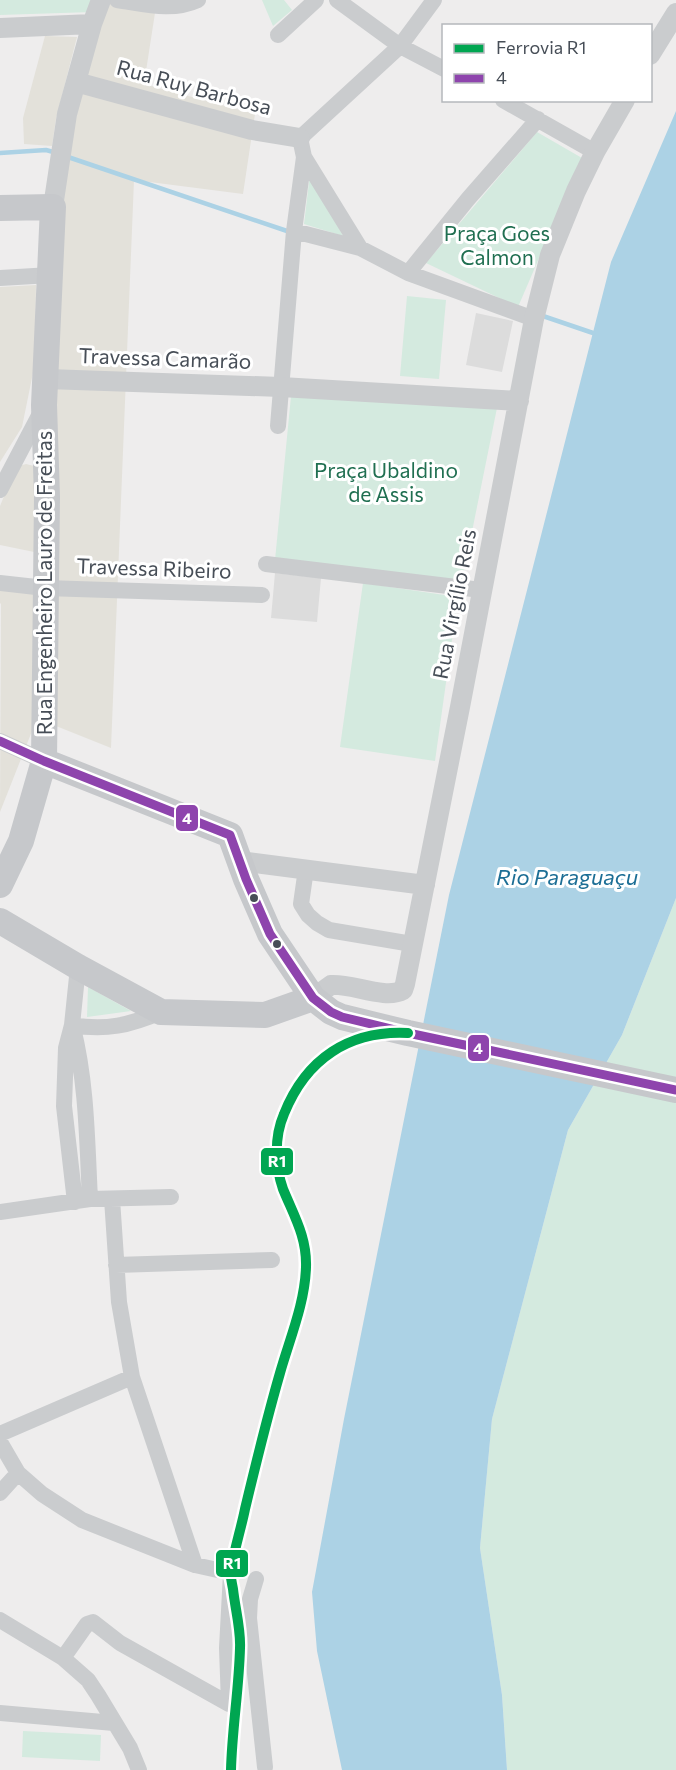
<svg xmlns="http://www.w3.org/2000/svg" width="676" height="1770" font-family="Commissioner,sans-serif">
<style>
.commercial{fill:#e3e1da}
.education{fill:#dcdcdc}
.green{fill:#d4eadf}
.water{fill:#acd2e5}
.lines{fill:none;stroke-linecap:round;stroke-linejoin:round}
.stream{stroke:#acd2e5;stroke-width:4.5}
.minor{stroke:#caccce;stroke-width:16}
.tertiary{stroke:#caccce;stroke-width:20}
.primary{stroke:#c6c8cb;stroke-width:26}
.bus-1-casing{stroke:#fff;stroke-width:14}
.bus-1{stroke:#8e44ad;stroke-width:9}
.rail-1-casing{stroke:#fff;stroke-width:15}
.rail-1{stroke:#00a651;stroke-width:10}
.bus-dot{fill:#474e57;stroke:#fff;stroke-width:2}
.labels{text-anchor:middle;stroke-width:6;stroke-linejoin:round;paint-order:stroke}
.street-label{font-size:21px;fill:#474e57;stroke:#fff}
.park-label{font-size:21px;fill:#206f51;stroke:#fff}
.water-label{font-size:22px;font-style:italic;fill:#1c6e95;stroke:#fff}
.line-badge{stroke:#fff;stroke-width:2}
.badge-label{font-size:16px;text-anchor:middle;font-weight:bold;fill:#fff}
</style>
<rect width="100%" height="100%" fill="#eeeded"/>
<path class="commercial" d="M108,0H157L144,84L255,114L243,194L134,180L111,748L56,726L55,443L62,201L74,114Z
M45,36L77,37L56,119L52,146L24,144L23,118Z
M36,285L35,363L22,427L0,462V287Z
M26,464L46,469L39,553L0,545V506L16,467Z
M0,590L33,592L34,726L0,812L1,604L0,603Z"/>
<path class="education" d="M476,313L513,321L502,372L466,365Z
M275,573L321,578L317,622L271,618Z"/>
<path class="green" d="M0,0H93L92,12L0,15Z
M262,0H284L292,10L273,26Z
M537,132L582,158L518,307L426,263Z
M310,174L343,236L304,224Z
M407,296L446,300L439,379L400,376Z
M292,386L499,398L461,586L275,560Z
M363,583L458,597L435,761L340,747Z
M676,898V1770H507L502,1695L480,1548L492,1419L568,1130L622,1035Z
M88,987L131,1011L87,1017Z
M23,1731L101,1735L100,1761L22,1757Z"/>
<path class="water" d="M676,111V898L622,1035L568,1130L492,1419L480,1548L502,1695L507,1770H342L317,1651L312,1592L344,1419L449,895L611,262Z"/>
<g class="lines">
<path class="stream" d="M0,153L46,150L57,153
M65,156L290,232
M540,315L593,333"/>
<path class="minor" d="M117,0C145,4 172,12 198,0
M337,0L400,46L444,69
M278,35L316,0
M503,100L595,152
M304,157L360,248
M294,231L360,248L408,273L534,319
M408,273L468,199L538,119
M0,278L51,275
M278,426L294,231L304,157L300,138L400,46L434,0
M0,490L43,408
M266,564L481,590
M0,583L45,588L262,595
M0,741L44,761
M306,869L301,904L308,915L317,923L329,930L412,944
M72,1025C106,1031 130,1025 161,1012
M73,1028C87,1084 87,1142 90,1199
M112,1199L119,1302L132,1377L195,1565
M75,1202L64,1106L66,1048L72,1025L78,967
M0,1212L90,1199L171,1197
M116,1265L272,1260
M0,1434L132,1377
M0,1442L18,1473L42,1494L82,1520L195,1565L231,1573L227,1648L229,1704
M0,1493L18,1473
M256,1579L250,1599L249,1618L265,1767
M0,1620L63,1658L88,1680L98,1695L130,1748L139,1770
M63,1658L87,1624L93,1622L120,1643L229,1704
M0,1713L114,1723"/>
<path class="tertiary" d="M0,28L92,24
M650,55L676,13
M76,82L252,130L300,138
M53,207L67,114L92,24L101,0
M47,379L281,387L519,401
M239,861L425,885
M313,998L331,985C351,983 385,1000 403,990L405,984L460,707L534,319L550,255L576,191L595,152L625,100"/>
<path class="primary" d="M0,208L53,207L44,405L47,497L44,761L21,841L0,885
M44,761L230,835L246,879L270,934L313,998L331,1012L342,1017L408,1033L676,1090
M0,921L78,967L161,1012L265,1015L313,998"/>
<g class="bus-1-casing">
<path id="bus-1" d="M0,741L44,761L230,835L246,879L270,934L313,998L331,1012L342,1017L408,1033L676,1090"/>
</g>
<use href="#bus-1" class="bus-1"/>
<g class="rail-1-casing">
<path id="rail-1" d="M231,1770C232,1729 239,1689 240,1648C241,1629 235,1608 233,1589C232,1583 230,1577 231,1571C234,1550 241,1529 245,1509C256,1463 267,1418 280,1373C290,1338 305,1303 306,1267C307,1237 294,1216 283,1189C275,1166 274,1137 284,1114C306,1059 349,1030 408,1033"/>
</g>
<use href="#rail-1" class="rail-1"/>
</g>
<g class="bus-dot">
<circle cx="254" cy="898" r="5"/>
<circle cx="277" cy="944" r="5"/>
</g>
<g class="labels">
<g class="street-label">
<text transform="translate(194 88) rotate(15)" y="7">Rua Ruy Barbosa</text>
<text transform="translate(165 359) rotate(2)" y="7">Travessa Camarão</text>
<text transform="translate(154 569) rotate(2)" y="7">Travessa Ribeiro</text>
<text transform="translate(45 583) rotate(-90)" y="7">Rua Engenheiro Lauro de Freitas</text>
<text transform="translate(455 604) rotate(-79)" y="7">Rua Virgílio Reis</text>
</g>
<g class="park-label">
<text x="497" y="241">Praça Goes<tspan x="497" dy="24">Calmon</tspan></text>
<text x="386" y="478">Praça Ubaldino<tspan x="386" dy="24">de Assis</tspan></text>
</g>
<g class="water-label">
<text x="567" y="885">Rio Paraguaçu</text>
</g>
</g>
<g class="line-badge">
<rect x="175" y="804" width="24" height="28" rx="6" fill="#8e44ad"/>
<rect x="467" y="1034" width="23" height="28" rx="6" fill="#8e44ad"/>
<rect x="260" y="1147" width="34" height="29" rx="6" fill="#00a651"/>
<rect x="215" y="1549" width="34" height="29" rx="6" fill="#00a651"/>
</g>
<g class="badge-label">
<text x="187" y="824">4</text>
<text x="478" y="1054">4</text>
<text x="277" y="1167">R1</text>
<text x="232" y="1569">R1</text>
</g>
<rect x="442" y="24" width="210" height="78" fill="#ffffff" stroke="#b5b8bc" stroke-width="1.5"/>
<rect x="454" y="44" width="30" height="9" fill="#00a651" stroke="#b5b8bc" stroke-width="1.5"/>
<text x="496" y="54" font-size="18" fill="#474e57">Ferrovia R1</text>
<rect x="454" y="74" width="30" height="9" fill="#8e44ad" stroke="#b5b8bc" stroke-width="1.5"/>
<text x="496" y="84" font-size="18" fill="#474e57">4</text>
</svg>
